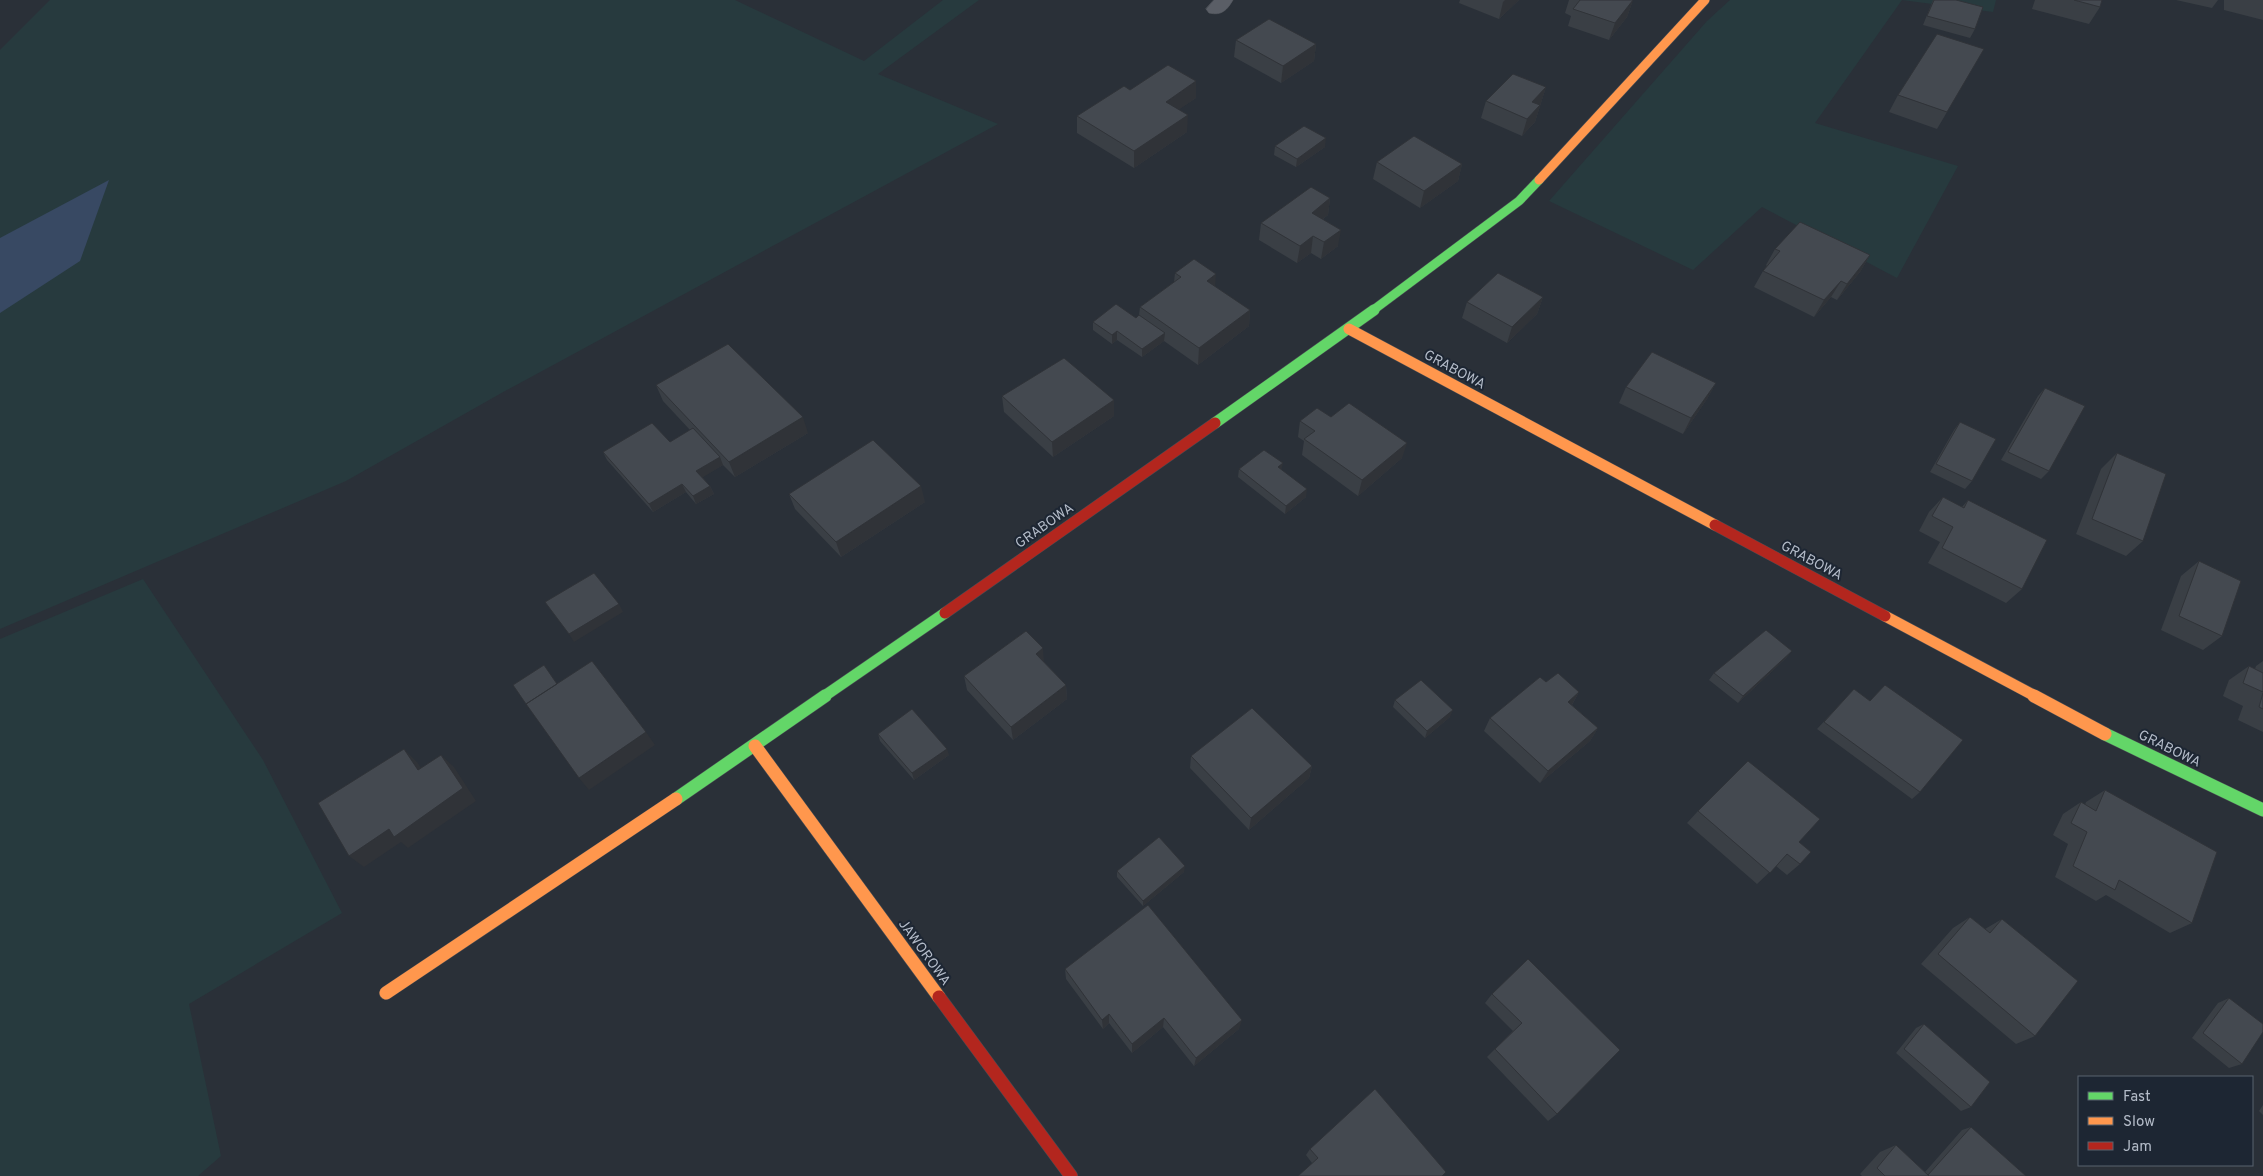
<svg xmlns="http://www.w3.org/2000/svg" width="2263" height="1176" font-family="Overpass,sans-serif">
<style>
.green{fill:#273a3e}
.water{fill:#384963}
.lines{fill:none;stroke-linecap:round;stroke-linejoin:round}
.street-casing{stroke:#484c53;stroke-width:1}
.fast-far2-casing{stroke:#484c53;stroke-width:10}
.fast-far1-casing{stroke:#484c53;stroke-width:12}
.fast-casing{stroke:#484c53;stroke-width:14}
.slow-far2-casing{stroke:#484c53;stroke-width:10}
.slow-far1-casing{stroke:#484c53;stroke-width:12}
.slow-casing{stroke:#484c53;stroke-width:14}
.jam-far1-casing{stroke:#484c53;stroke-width:12}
.jam-casing{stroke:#484c53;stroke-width:14}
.street{fill:#5a5e66;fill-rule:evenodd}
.fast-far2{stroke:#63d668;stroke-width:9}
.fast-far1{stroke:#63d668;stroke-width:11}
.fast{stroke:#63d668;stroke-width:13}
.slow-far2{stroke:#ff974d;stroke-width:9}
.slow-far1{stroke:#ff974d;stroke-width:11}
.slow{stroke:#ff974d;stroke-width:13}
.jam-far1{stroke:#b3261e;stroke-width:11}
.jam{stroke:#b3261e;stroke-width:13}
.wall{fill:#3a3f45}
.shaded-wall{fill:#303338}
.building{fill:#444950;stroke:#303338}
.labels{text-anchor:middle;stroke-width:4;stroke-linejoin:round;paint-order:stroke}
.street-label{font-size:14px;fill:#b4bcc9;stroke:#1d2633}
</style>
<rect width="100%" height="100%" fill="#2a3038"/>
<path class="green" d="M50,0H735L864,61L943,0H979L878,74L998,124L505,391L346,481L0,629V50Z
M1730,0H1996L1993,12L1902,0L1815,123L1958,166L1897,278L1762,207L1693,270L1549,201L1707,21Z
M143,579L263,760L342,913L189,1004L221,1156L198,1176H0V639Z"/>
<path class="water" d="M109,180L80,261L0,313V238Z"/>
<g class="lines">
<g class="street-casing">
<path id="street" d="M1214,0H1233C1227,10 1222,16 1209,13L1206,9Z"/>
</g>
<g class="fast-far2-casing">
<path id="fast-far2" d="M1372,311L1519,201L1539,180"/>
</g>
<g class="fast-far1-casing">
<path id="fast-far1" d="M1215,423L1374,310
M823,697L945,613"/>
</g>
<g class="fast-casing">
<path id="fast" d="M2105,734L2263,810
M676,799L825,696"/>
</g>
<g class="slow-far2-casing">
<path id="slow-far2" d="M1539,180L1705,0"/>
</g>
<g class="slow-far1-casing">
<path id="slow-far1" d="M1349,329L1715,525
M1885,616L2037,697"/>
</g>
<g class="slow-casing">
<path id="slow" d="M2034,696L2105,734
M755,746L939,997
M386,993L676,799"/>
</g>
<g class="jam-far1-casing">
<path id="jam-far1" d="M1715,525L1885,616
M945,613L1215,423"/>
</g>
<g class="jam-casing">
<path id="jam" d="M939,997L1071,1176"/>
</g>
<use href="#street" class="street"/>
<use href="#fast-far2" class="fast-far2"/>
<use href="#fast-far1" class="fast-far1"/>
<use href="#fast" class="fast"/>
<use href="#slow-far2" class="slow-far2"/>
<use href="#slow-far1" class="slow-far1"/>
<use href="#slow" class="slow"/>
<use href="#jam-far1" class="jam-far1"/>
<use href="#jam" class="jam"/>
</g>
<path class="wall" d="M1460,0H1519L1499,19L1459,3Z
M1569,0H1633L1627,17L1609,40L1568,26L1571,16L1565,13Z
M1933,0H1956L1975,29L1970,38L1923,25Z
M2034,0H2102L2100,7L2089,24L2032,9L2035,0Z
M2176,0H2218L2212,8Z
M2224,0H2263V20L2224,10Z
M1236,40L1316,44L1314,61L1281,83L1234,57Z
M1196,81V98L1179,109L1187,132L1134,168L1077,133V116Z
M1546,87L1535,122L1522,136L1481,118L1486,101Z
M1898,95L1947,112L1937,129L1889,112Z
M1275,146L1325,147L1296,167L1274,155Z
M1377,162L1462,164L1458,181L1420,208L1373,179Z
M1330,198L1328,215L1323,219L1338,246L1321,259L1311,253L1297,263L1259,240L1261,223Z
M1775,249L1870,255L1860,272L1837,300L1831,297L1814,317L1754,287L1763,271L1767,266L1766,265Z
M1175,273L1215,287L1250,310L1249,326L1198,365L1164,341L1142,357L1117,340L1112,344L1093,330V322L1136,318L1139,315L1140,307L1174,282Z
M1543,297L1537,314L1507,343L1462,318L1467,302Z
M1716,383L1707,399L1683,434L1619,403L1626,387Z
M656,385L808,433L735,477L723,465L702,477L710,486L714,494L696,504L686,492L653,512L607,460L603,452L670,442L690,430L663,401Z
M2045,388L2049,471L2041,479L2001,460L2038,396Z
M1002,396L1114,400V416L1053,457L1004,412Z
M1331,417L1402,458L1358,496L1302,455L1304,441L1298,437L1300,421Z
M1960,422L1972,481L1965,489L1930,472L1954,430Z
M2117,453L2143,541L2126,556L2076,534L2101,469Z
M1239,469L1282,470L1306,497L1285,514L1238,477Z
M789,494L925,502L841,557L795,509Z
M1943,497L1962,507L1968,500L2022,589L2006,603L1928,563L1940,542L1919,531L1929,512Z
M2199,561L2222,636L2203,650L2161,630L2181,576Z
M1792,651L1786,658L1738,703L1709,680L1714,673Z
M2263,661V732L2238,720L2243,706L2223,696L2229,680L2249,666L2255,669L2256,666Z
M1044,662L1066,685L1067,699L1013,740L967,690L964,676Z
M1546,682L1579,692L1572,705L1598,728L1590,741L1540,783L1484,731L1490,718Z
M1885,685L1920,792L1912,799L1817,729L1854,689L1870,701Z
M1395,700L1450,717L1425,738L1393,707Z
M878,734L949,755L914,780L880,741Z
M1191,756L1312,766L1309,778L1249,830L1190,768Z
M2105,790L2192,923L2170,933L2106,895L2096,901L2055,877L2068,844L2053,835L2063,814L2081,802L2085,805L2086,802Z
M1698,811L1799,842L1800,864L1787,875L1776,866L1757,884L1687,823Z
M1117,871L1184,872L1143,906L1117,877Z
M1970,917L1985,929L2002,919L2035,1036L2016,1044L1921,964L1953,928Z
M1065,969L1239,1029L1194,1066L1163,1027L1132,1053L1109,1023L1103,1029L1066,979Z
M1492,994L1620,1050L1557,1114L1548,1121L1487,1057L1513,1031L1485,1003Z
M2229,998L2242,1064L2229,1068L2192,1038L2218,1003Z
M1924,1024L1971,1107L1961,1111L1896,1053L1916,1028Z
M2263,1105V1115L2259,1111Z
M1971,1127L2026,1176H1862L1860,1174L1880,1152L1896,1145L1925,1172L1962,1130Z
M1310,1149L1442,1176L1312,1163L1306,1155Z"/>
<path class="shaded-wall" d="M1505,0H1519L1499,19L1503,2Z
M1633,0L1627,17L1609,40L1615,23Z
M1316,44L1314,61L1281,83L1283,66Z
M1196,81V98L1165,119L1166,102Z
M1546,87L1535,122L1522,136L1532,102Z
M1188,115L1187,132L1134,168V151Z
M1326,138L1325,147L1296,167L1297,159Z
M1462,164L1458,181L1420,208L1424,191Z
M1330,198L1328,215L1309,229L1312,213Z
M1341,230L1338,246L1321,259L1324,242Z
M1313,236L1311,253L1297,263L1300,246Z
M1870,255L1860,272L1837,300L1847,284Z
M1216,274L1215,290L1207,281Z
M1841,281L1831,297L1814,317L1824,300Z
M1543,297L1537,314L1507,343L1512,327Z
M1250,310L1249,326L1198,365L1199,348Z
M1117,331V340L1112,344V335Z
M1165,333L1164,341L1142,357V349Z
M1716,383L1707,399L1683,434L1691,418Z
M1114,400V416L1053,457L1052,442Z
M803,417L808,433L735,477L729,462Z
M1407,443L1402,458L1358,496L1362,480Z
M720,457L723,465L700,479L696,471Z
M1283,463L1281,471L1278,467Z
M682,484L686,492L653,512L649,504Z
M710,486L714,494L696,504L693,496Z
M921,486L925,502L841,557L836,542Z
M1307,489L1306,497L1285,514L1286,506Z
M619,604L623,612L574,642L569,634Z
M1043,648L1044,662L1036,654Z
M1792,651L1786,658L1738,703L1743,696Z
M1066,685L1067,699L1013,740L1011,727Z
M1579,692L1571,706L1568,702Z
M1453,710L1450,717L1425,738L1427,731Z
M1598,728L1590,741L1540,783L1548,771Z
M646,732L655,745L589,790L579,778Z
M404,749L417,762L431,783L418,770Z
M947,749L949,755L914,780L912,773Z
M441,755L454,767L476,801L408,848L401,842L364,867L349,856L389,829Z
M1312,766L1309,778L1249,830L1251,818Z
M1185,866L1184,872L1143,906V901Z
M1109,1014V1023L1103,1029L1102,1020Z
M1164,1018L1163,1027L1132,1053V1044Z
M1242,1020L1239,1029L1194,1066L1196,1058Z"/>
<path class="building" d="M1580,0H1633L1615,23L1573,9Z
M1934,0H1956L1983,7L1975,29L1927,16Z
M2074,0H2102L2100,7Z
M1269,19L1316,44L1283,66L1236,40Z
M1937,34L1984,49L1947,112L1898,95Z
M1168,65L1196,81L1166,102L1188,115L1134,151L1077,116L1124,86L1130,90Z
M1513,74L1546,87L1532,102L1540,105L1527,119L1486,101Z
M1304,126L1326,138L1297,159L1275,146Z
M1414,136L1462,164L1424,191L1377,162Z
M1311,187L1330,198L1312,213L1341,230L1324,242L1313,236L1300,246L1261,223Z
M1800,222L1870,255L1847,284L1841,281L1824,300L1763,271L1780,251L1775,249Z
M1194,259L1216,274L1207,281L1250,310L1199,348L1140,307L1181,277L1175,273Z
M1498,273L1543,297L1512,327L1467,302Z
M1116,304L1136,318L1139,315L1165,333L1142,349L1117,331L1112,335L1093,322Z
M728,344L803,417L729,462L656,385Z
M1652,352L1716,383L1691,418L1626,387Z
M1064,358L1114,400L1052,442L1002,396Z
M2045,388L2085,406L2049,471L2008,452Z
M1349,403L1407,443L1362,480L1304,439L1315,431L1300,421L1317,408L1331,417Z
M1960,422L1996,439L1972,481L1936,464Z
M652,423L670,442L693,428L720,457L696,471L710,486L693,496L682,484L649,504L603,452Z
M873,440L921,486L836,542L789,494Z
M1264,450L1283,463L1278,467L1307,489L1286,506L1239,469Z
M2117,453L2166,474L2143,541L2092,519Z
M1943,497L1964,508L1968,500L2047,540L2022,589L1942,548L1953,527L1932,516Z
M2199,561L2241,581L2222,636L2179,616Z
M594,573L619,604L569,634L545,602Z
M1766,630L1792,651L1743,696L1714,673Z
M1026,631L1043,648L1036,654L1066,685L1011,727L964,676Z
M592,661L646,732L579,778L526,704Z
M544,665L557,684L526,704L513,685Z
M2249,666L2263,673V692L2243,683Z
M1558,673L1579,692L1568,702L1598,728L1548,771L1490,718L1540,677L1546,682Z
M1421,680L1453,710L1427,731L1395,700Z
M1885,685L1963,740L1920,792L1824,722L1854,689L1870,701Z
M2263,693V709L2259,707Z
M1252,708L1312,766L1251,818L1191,756Z
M912,709L947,749L912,773L878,734Z
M404,749L418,770L441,755L463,788L394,837L389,829L349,856L318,803Z
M1748,761L1820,819L1799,842L1811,852L1800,864L1787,854L1770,873L1698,811Z
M2105,790L2217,852L2192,923L2119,880L2115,890L2073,866L2087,832L2071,823L2081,802L2096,811Z
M1159,837L1185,866L1143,901L1117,871Z
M1148,905L1242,1020L1196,1058L1164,1018L1132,1044L1109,1014L1102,1020L1065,969Z
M1970,917L1990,933L2002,919L2078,981L2035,1036L1938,954Z
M1528,959L1620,1050L1557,1114L1495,1049L1522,1023L1492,994Z
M2229,998L2263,1024V1032L2242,1064L2203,1033Z
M1924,1024L1990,1082L1971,1107L1904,1049Z
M1375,1089L1446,1172L1442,1176H1298L1318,1158L1310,1149Z
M1971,1127L2026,1176H1929L1928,1175Z
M1896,1145L1929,1176H1885L1877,1168Z"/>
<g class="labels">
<g class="street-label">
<text transform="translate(1455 369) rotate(28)" y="5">GRABOWA</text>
<text transform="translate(1044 525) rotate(-35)" y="5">GRABOWA</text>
<text transform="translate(1812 560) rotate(28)" y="5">GRABOWA</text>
<text transform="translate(2170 748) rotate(26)" y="5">GRABOWA</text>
<text transform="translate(925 952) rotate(54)" y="5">JAWOROWA</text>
</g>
</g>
<rect x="2078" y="1076" width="175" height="90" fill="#1d2633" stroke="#59626f"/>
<rect x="2088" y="1092" width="25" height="8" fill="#63d668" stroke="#59626f"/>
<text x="2123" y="1101" font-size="15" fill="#b4bcc9">Fast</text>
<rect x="2088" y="1117" width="25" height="8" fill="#ff974d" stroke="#59626f"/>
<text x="2123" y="1126" font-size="15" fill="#b4bcc9">Slow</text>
<rect x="2088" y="1142" width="25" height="8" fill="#b3261e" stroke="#59626f"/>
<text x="2123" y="1151" font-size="15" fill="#b4bcc9">Jam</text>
</svg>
